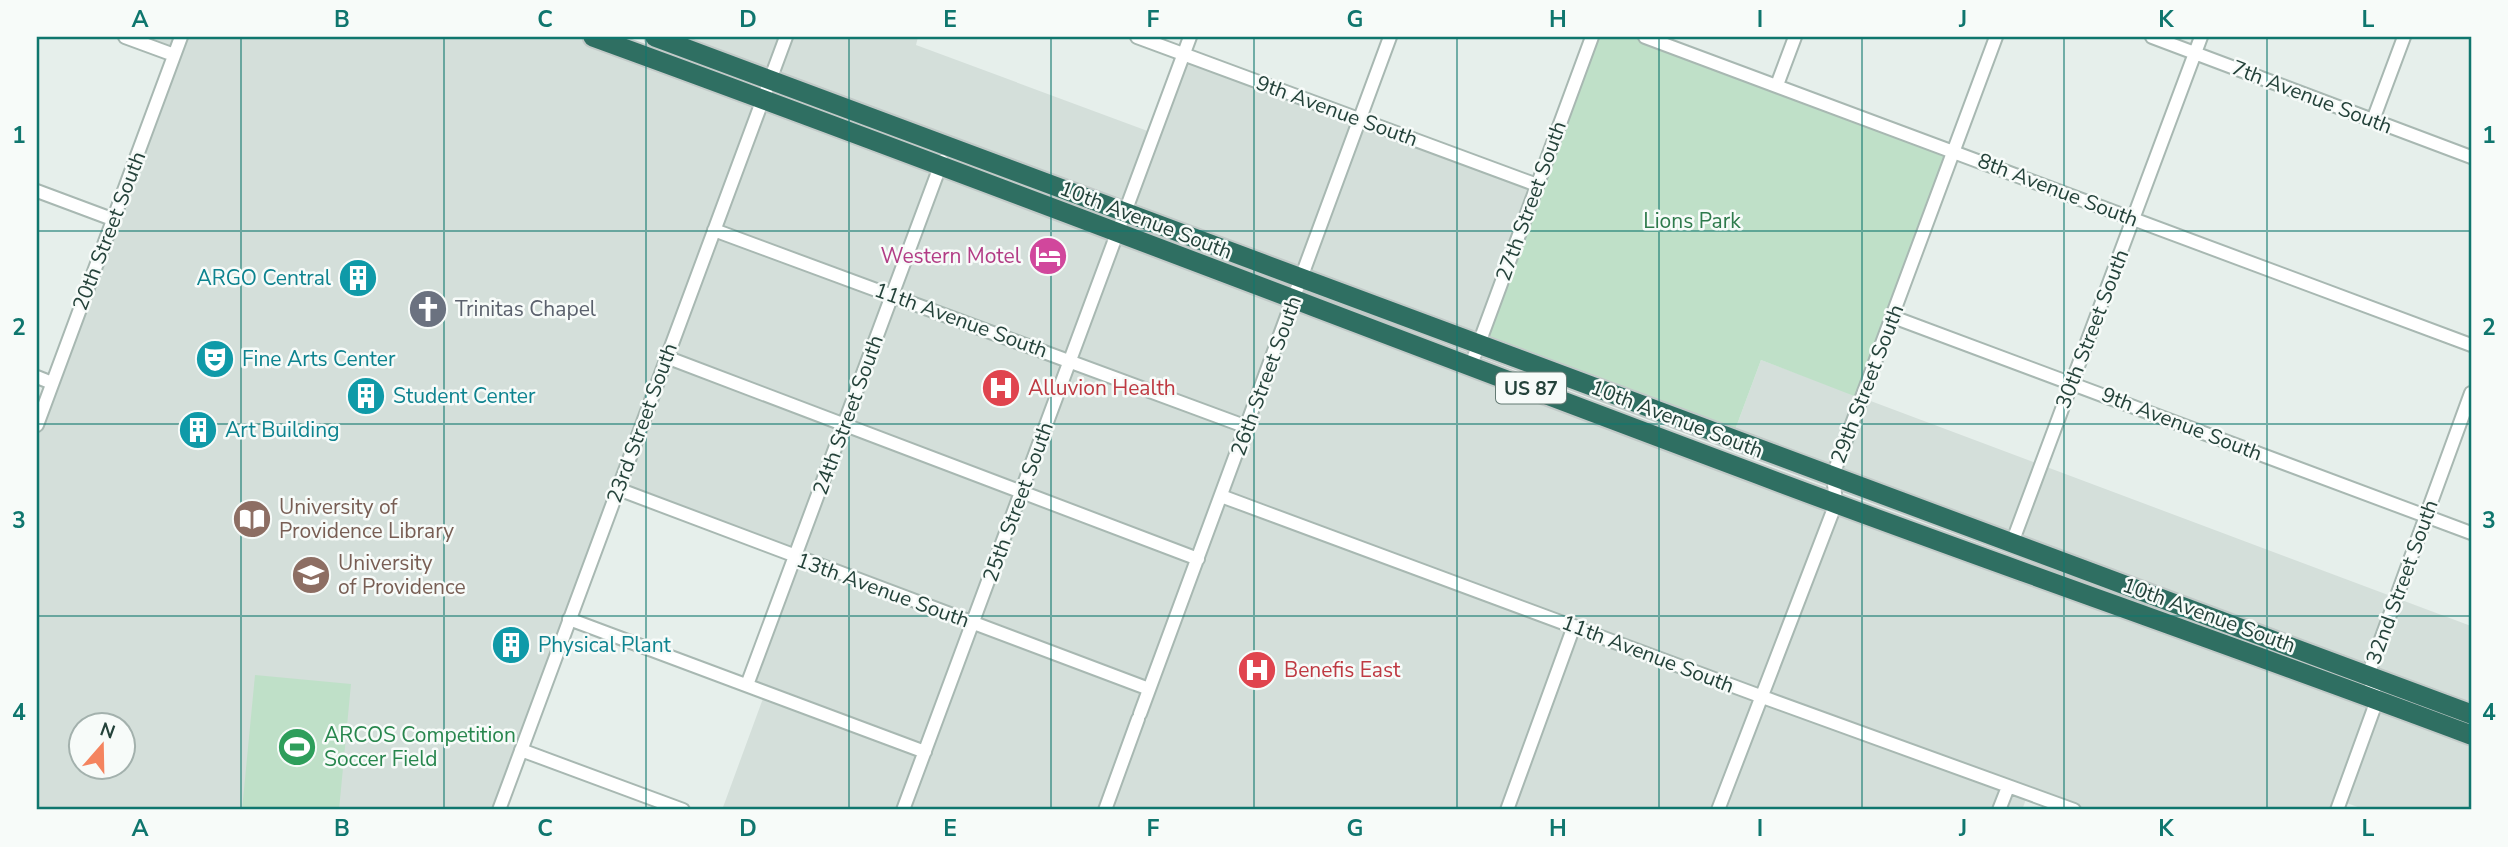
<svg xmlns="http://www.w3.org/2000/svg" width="2508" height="847" font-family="'Nunito Sans',sans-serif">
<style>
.built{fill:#d4dfda;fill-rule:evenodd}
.green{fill:#bfe0c8}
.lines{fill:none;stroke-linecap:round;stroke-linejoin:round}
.minor-casing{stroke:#a8b8b2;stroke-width:16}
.highway-casing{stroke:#c2cac8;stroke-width:23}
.minor{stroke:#fff;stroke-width:12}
.highway{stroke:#2f6f62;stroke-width:19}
.grid{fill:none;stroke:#0f766e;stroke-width:2;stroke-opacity:0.55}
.labels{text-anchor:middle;stroke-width:5;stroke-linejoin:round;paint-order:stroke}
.shield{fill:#f7fbf9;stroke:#637a73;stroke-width:2}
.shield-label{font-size:19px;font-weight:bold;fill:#24423a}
.street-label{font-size:21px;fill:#24423a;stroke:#f7fbf9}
.park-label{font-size:21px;fill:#2d7a4b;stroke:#f7fbf9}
.hotel-label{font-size:21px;fill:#b23c85;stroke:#f7fbf9;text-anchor:end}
.culture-label{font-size:21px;fill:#0d838f;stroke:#f7fbf9;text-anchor:start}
.worship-label{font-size:21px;fill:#5b616d;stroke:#f7fbf9;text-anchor:start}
.health-label{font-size:21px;fill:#be3a42;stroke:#f7fbf9;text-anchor:start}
.education-label{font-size:21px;fill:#785e54;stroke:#f7fbf9;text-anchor:start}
.leisure-label{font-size:21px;fill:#27864d;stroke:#f7fbf9;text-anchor:start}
.neatline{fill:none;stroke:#0f766e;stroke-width:2.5}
.grid-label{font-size:23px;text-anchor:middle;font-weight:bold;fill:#0f766e}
</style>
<rect width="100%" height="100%" fill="#e6efeb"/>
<path class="built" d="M125,37H593L2471,735V810H2366L2341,801L2337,810H2072L2028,794L2022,810H722L765,693L747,685L794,557L618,490L499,810H37V425L174,56ZM80,724H122V766H80Z
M655,37H918L916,45L1153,133L1183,54L1537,185L1478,344Z
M1761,360L2471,626V714L1732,438Z"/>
<path class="green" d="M1592,37H1645L1954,151L1862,399L1761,360L1732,438L1478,344Z
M255,675L351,684L339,810H242Z"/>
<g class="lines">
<g class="minor-casing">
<path id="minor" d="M125,37L174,55
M1137,37L1537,185
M1645,37L2471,345
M2152,37L2471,157
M1777,85L1795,37
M2373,120L2404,37
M37,191L112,219
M714,230L1247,427
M1893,317L2471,533
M666,357L1198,559
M1471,365L1592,37
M37,377L52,383
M37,425L181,37
M618,489L1149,689
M1221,496L1760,696L2074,810
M2012,543L2201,37
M569,619L925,752
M747,685L942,161
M1140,714L1390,37
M521,750L683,810
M499,810L786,37
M903,810L1190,37
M1105,810L1138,719
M1507,810L1574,626
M1718,810L1836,503L1833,475L1996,37
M1999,810L2008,787
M2337,810L2377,700L2368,675L2471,393"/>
</g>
<g class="highway-casing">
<path id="highway" d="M593,37C1009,188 1422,350 1837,504C2048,582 2261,656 2471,735
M655,37L2471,714"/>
</g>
<use href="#minor" class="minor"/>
<use href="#highway" class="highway"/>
</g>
<path class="grid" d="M241,37V810M444,37V810M646,37V810M849,37V810M1051,37V810M1254,37V810M1457,37V810M1659,37V810M1862,37V810M2064,37V810M2267,37V810M37,231H2471M37,424H2471M37,616H2471"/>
<defs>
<g id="hotel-disc" transform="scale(2.0125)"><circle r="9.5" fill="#d1479c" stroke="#f7fbf9"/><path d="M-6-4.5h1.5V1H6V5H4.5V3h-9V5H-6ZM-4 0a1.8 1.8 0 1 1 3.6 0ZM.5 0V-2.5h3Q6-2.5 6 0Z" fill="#fff"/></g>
<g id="building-disc" transform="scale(2.0125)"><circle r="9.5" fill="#0f9aa8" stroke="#f7fbf9"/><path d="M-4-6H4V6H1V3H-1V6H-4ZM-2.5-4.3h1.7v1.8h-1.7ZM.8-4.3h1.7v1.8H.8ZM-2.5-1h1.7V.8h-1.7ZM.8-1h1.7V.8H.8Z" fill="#fff"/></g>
<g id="church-disc" transform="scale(2.0125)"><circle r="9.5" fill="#6b7280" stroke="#f7fbf9"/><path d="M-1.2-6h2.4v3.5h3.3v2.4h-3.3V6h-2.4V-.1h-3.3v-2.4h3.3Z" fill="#fff"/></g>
<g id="theatre-disc" transform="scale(2.0125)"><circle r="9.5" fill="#0f9aa8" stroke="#f7fbf9"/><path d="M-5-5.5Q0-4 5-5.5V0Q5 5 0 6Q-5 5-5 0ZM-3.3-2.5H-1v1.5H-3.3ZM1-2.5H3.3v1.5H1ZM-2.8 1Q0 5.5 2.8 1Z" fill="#fff"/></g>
<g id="hospital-disc" transform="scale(2.0125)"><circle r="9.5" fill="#e0444e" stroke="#f7fbf9"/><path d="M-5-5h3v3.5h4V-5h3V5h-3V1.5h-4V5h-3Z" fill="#fff"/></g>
<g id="library-disc" transform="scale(2.0125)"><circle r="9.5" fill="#8d6e63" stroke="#f7fbf9"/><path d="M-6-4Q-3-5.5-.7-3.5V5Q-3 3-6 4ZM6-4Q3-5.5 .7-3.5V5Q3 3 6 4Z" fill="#fff"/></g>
<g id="university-disc" transform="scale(2.0125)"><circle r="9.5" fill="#8d6e63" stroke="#f7fbf9"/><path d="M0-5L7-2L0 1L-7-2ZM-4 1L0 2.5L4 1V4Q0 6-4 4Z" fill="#fff"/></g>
<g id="stadium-disc" transform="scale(2.0125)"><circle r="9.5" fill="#2e9e5b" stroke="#f7fbf9"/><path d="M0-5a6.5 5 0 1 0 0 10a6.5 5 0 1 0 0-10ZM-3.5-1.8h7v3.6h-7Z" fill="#fff"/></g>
</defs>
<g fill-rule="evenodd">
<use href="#hotel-disc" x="1048" y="256"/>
<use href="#building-disc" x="358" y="278"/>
<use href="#church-disc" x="428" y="309"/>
<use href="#theatre-disc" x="215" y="359"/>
<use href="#hospital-disc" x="1001" y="388"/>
<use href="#building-disc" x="366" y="396"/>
<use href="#building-disc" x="198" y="430"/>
<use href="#library-disc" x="252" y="519"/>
<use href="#university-disc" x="311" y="575"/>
<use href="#building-disc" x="511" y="645"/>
<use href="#hospital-disc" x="1257" y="670"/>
<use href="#stadium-disc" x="297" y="747"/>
</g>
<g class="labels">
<rect class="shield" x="1496" y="372.5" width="70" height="31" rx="5"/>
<g class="shield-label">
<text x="1531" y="395">US 87</text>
</g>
<g class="street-label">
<text transform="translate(2312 97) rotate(21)" y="7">7th Avenue South</text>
<text transform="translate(1337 111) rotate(20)" y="7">9th Avenue South</text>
<text transform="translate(2058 190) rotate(21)" y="7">8th Avenue South</text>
<text transform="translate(1531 201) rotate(-70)" y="7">27th Street South</text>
<text transform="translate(1146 220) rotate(21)" y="7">10th Avenue South</text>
<text transform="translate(109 231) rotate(-69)" y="7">20th Street South</text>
<text transform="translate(961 320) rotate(20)" y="7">11th Avenue South</text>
<text transform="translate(2092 329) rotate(-69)" y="7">30th Street South</text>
<text transform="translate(1266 376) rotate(-70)" y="7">26th Street South</text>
<text transform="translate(1867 384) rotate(-69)" y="7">29th Street South</text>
<text transform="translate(848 415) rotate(-70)" y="7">24th Street South</text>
<text transform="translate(1677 419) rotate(21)" y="7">10th Avenue South</text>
<text transform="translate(642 423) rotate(-70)" y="7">23rd Street South</text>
<text transform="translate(2182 424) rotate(21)" y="7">9th Avenue South</text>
<text transform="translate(1018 502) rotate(-70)" y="7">25th Street South</text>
<text transform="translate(2402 582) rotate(-70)" y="7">32nd Street South</text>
<text transform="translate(883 590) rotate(20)" y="7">13th Avenue South</text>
<text transform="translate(2209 615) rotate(20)" y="7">10th Avenue South</text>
<text transform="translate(1648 654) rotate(21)" y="7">11th Avenue South</text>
</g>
<g class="park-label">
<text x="1692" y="228">Lions Park</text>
</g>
<g class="hotel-label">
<text x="1021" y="263">Western Motel</text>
</g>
<g class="culture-label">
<text x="331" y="285" text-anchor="end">ARGO Central</text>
<text x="242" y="366">Fine Arts Center</text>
<text x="393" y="403">Student Center</text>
<text x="225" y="437">Art Building</text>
<text x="538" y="652">Physical Plant</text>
</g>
<g class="worship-label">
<text x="455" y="316">Trinitas Chapel</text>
</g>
<g class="health-label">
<text x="1028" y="395">Alluvion Health</text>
<text x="1284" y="677">Benefis East</text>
</g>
<g class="education-label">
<text x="279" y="514">University of<tspan x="279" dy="24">Providence Library</tspan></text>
<text x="338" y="570">University<tspan x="338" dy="24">of Providence</tspan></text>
</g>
<g class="leisure-label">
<text x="324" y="742">ARCOS Competition<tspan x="324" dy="24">Soccer Field</tspan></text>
</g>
</g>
<rect width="2508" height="847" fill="none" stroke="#f7fbf9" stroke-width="77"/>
<g transform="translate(102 746) rotate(20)"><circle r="33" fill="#f7fbf9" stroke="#a3b1ad" stroke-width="2"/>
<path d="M0-5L12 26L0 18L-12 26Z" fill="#f4845f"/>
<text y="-10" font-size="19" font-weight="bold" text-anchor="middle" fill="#24423a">N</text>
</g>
<rect x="38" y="38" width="2432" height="770" class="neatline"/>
<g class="grid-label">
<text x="140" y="27">A</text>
<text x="342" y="27">B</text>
<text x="545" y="27">C</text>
<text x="748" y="27">D</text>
<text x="950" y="27">E</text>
<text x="1153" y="27">F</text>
<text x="1355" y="27">G</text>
<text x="1558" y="27">H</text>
<text x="1760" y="27">I</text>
<text x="1963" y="27">J</text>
<text x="2166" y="27">K</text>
<text x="2368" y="27">L</text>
<text x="19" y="143">1</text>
<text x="2489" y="143">1</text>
<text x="19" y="335">2</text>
<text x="2489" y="335">2</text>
<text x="19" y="528">3</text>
<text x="2489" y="528">3</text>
<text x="19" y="720">4</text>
<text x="2489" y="720">4</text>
<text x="140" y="836">A</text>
<text x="342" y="836">B</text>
<text x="545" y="836">C</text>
<text x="748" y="836">D</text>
<text x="950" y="836">E</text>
<text x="1153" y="836">F</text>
<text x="1355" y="836">G</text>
<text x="1558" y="836">H</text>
<text x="1760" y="836">I</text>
<text x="1963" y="836">J</text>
<text x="2166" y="836">K</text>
<text x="2368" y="836">L</text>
</g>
</svg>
